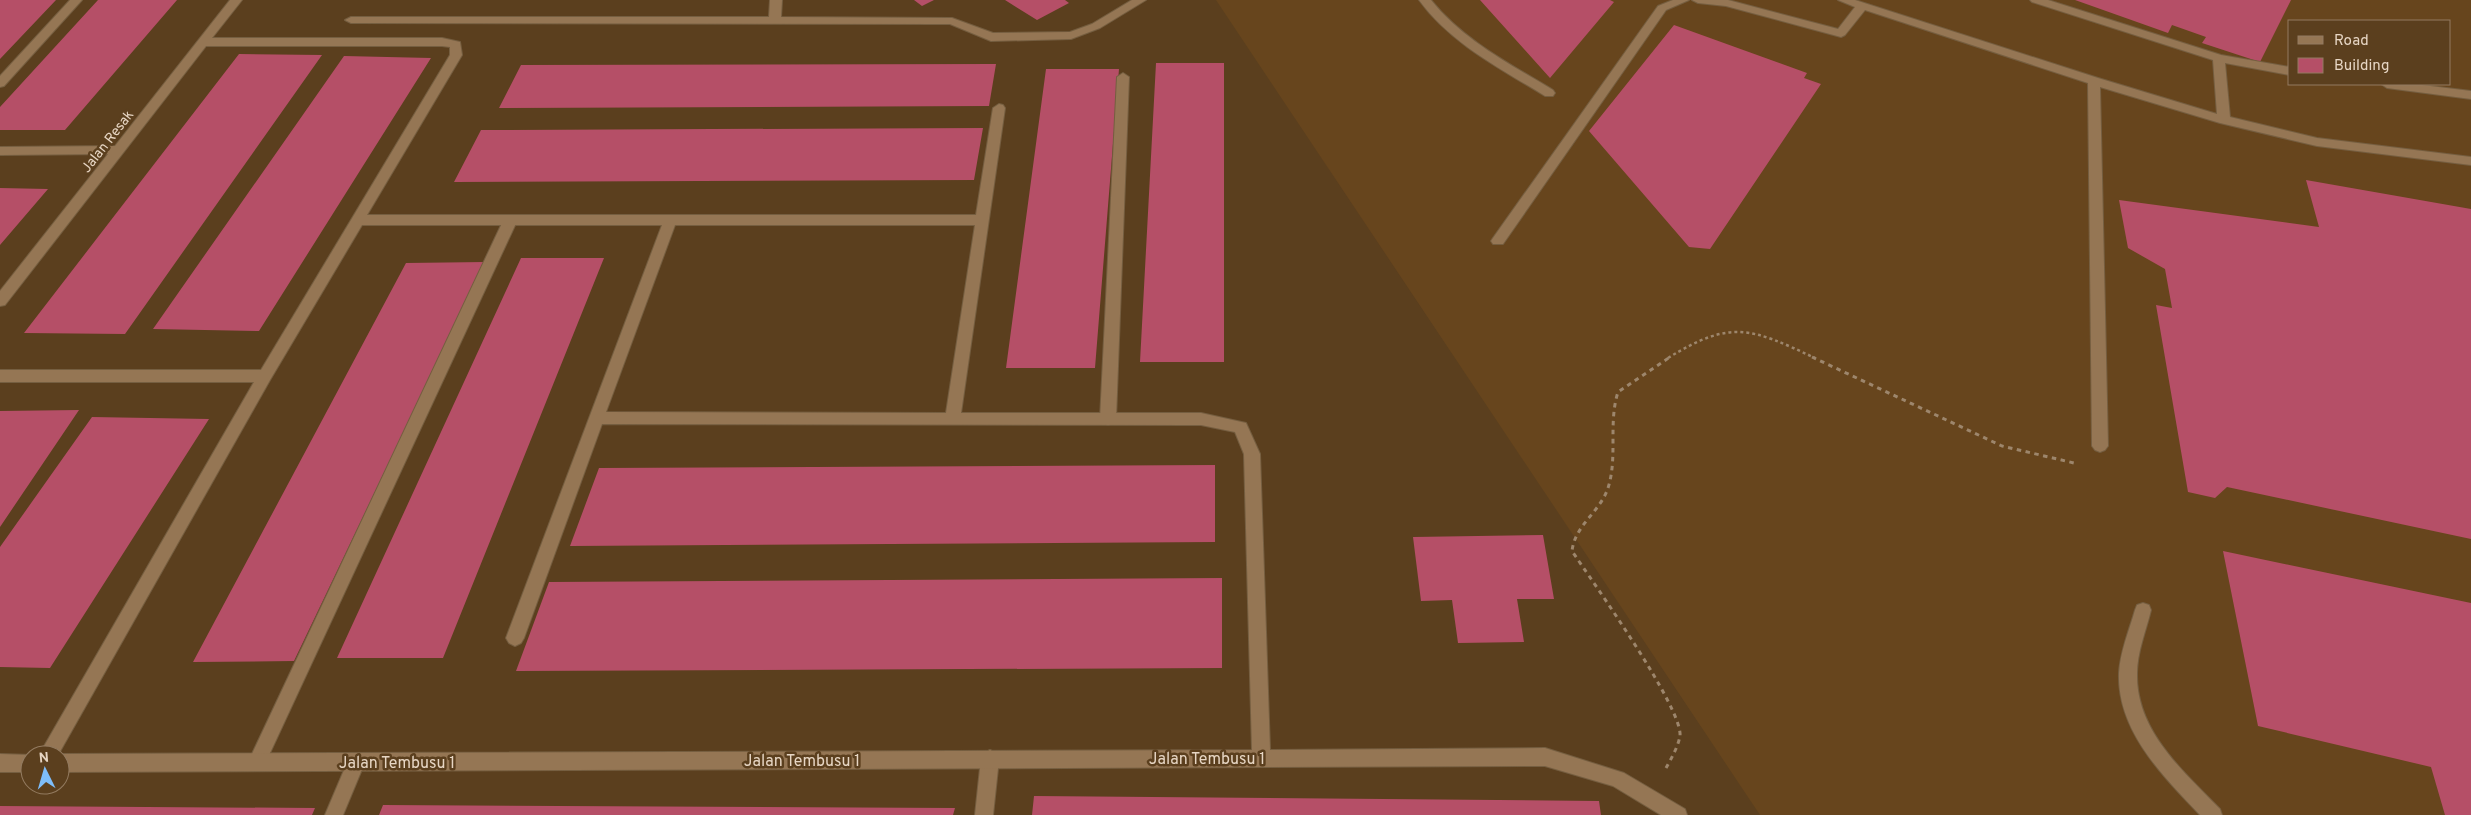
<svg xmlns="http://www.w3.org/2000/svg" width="2471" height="815" font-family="Overpass,sans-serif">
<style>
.built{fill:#67451d;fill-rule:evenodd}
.building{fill:#b54f67}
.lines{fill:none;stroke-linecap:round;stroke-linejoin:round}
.lane-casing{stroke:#755e40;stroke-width:2}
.street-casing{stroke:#755e40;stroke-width:2}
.path-far1{stroke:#9d866c;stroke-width:2.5;stroke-dasharray:3 3;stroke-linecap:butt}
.path{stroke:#9d866c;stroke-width:3;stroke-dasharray:4.5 4.5;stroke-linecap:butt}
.lane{fill:#957654;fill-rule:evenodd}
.street{fill:#957654;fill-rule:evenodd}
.labels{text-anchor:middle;stroke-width:5;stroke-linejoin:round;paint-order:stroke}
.street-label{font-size:14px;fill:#e7d6c4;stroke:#5b3f1e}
.near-street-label{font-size:16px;fill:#e7d6c4;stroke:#5b3f1e}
</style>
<rect width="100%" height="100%" fill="#5b3f1e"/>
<path class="built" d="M1216,0H2471V815H1760ZM2290,21H2450V84H2290Z"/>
<path class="building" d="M0,0H56L0,59Z
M98,0H177L65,130H0V107Z
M914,0H934L922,6Z
M1005,0H1065L1069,3L1037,20Z
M1480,0H1610L1614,2L1550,78Z
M2075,0H2291L2260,62L2202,43L2206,37L2172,25L2168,33Z
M1674,25L1807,73L1804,78L1821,84L1710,249L1689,247L1589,131Z
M239,54L322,55L125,334L24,333Z
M344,56L431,58L259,331L153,329Z
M1156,63H1224V362H1140Z
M996,64L989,106L499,108L521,65Z
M1046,69H1119L1095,368H1006Z
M983,128L974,180L454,182L481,130Z
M2306,180L2471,209V539L2227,487L2215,498L2188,492L2156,305L2172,308L2165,269L2128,248L2119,200L2319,227Z
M0,188L48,189L0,245Z
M521,258H604L443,658H337Z
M485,262L294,661L193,662L406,263Z
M79,410L0,527V411Z
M92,417L209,419L50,668L0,667V547Z
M1215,465V542L570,546L599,468Z
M1543,535L1554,599H1517L1524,642L1458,643L1452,600L1421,601L1413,537Z
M2223,551L2471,603V815H2445L2431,767L2258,726Z
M1222,578V668L516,671L549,582Z
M1034,796L1599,801L1601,815H1032Z
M383,805L955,808L953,815H379Z
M0,806L315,808L312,815H0Z"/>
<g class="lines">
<g class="lane-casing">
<path id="lane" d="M70,0H82L4,86L0,87V76Z
M1419,0H1431C1463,40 1510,64 1553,90L1555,93L1553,96H1545C1501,69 1450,43 1419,0Z
M1673,0H1689L1666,10L1503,244H1493L1491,241L1493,238L1658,6Z
M1692,0H1728L1838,29L1855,7L1838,0H1855L2098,78L2217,114L2213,60L2032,2L2030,0H2048L2221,55L2290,67V75L2225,63L2230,117L2317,138L2471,157V165L2317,146L2220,123L2100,87L2108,446L2105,450L2100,452L2095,450L2092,446L2088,83L1865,10L1845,35L1841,37L1726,6L1698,3Z
M1123,73L1129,77L1116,419L1113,423L1108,425L1103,423L1100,419L1117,77Z
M2381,84H2414L2471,91V99L2387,88Z
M510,216L517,221L263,768L257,771L251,768L248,762L251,756L503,221Z
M2143,603L2149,605L2151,610C2146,631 2137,652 2137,674C2136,731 2183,771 2220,809L2222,815H2200C2163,776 2117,731 2119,673C2120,652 2129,631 2135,610L2137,605Z
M990,750L996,753L999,759L993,815H975L981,759L984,753Z
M356,753L362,756L365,762L343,815H325L350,756Z"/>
</g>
<g class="street-casing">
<path id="street" d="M230,0H242L212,38H442L460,42L462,55L367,215H976L993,108L999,104L1003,105L1005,108L961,413H1201L1246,423L1260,454L1270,750L1545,748L1624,773L1685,809L1687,815H1661L1613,786L1545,766L60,772V754L1252,750L1244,454L1235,432L1201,425L602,424L524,638L521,643L515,646L509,643L506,638L662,225H362L270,380L58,755H39L254,382H0V370H261L450,55V47L442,46H206L5,305L0,306V291L108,154L0,155V147L115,146ZM675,225H975L946,413L606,412Z
M770,0H782L781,17L952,18L993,33L1070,32L1092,24L1132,0H1146L1100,28L1071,39L991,41L950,24L351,23L345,20L351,17H769Z
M0,754L31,755L30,772H0Z"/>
</g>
<path class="path-far1" d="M1668,358C1731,319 1751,328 1815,358"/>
<path class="path" d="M1812,357L2002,446L2074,463
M1666,768C1671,759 1678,747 1680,736C1683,708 1592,581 1572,551C1575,525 1600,512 1608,488C1618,457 1608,423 1618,392L1670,357"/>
<use href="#lane" class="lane"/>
<use href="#street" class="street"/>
</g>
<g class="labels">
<g class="street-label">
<text transform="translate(107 141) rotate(-52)" y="5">Jalan Resak</text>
</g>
<g class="near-street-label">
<text x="1207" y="764">Jalan Tembusu 1</text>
<text x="802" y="766">Jalan Tembusu 1</text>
<text x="397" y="768">Jalan Tembusu 1</text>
</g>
</g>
<rect x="2288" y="20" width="162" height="65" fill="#5b3f1e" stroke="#937b60"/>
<rect x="2298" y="36" width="25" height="8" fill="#957654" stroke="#937b60"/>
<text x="2334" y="45" font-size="15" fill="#e7d6c4">Road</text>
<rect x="2298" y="58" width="25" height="15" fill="#b54f67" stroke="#937b60"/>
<text x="2334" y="70" font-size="15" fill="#e7d6c4">Building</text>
<g transform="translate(45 770) rotate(355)"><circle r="24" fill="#5b3f1e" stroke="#937b60"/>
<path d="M0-4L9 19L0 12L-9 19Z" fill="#7ebdf9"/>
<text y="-8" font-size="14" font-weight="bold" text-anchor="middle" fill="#e7d6c4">N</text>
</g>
</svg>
